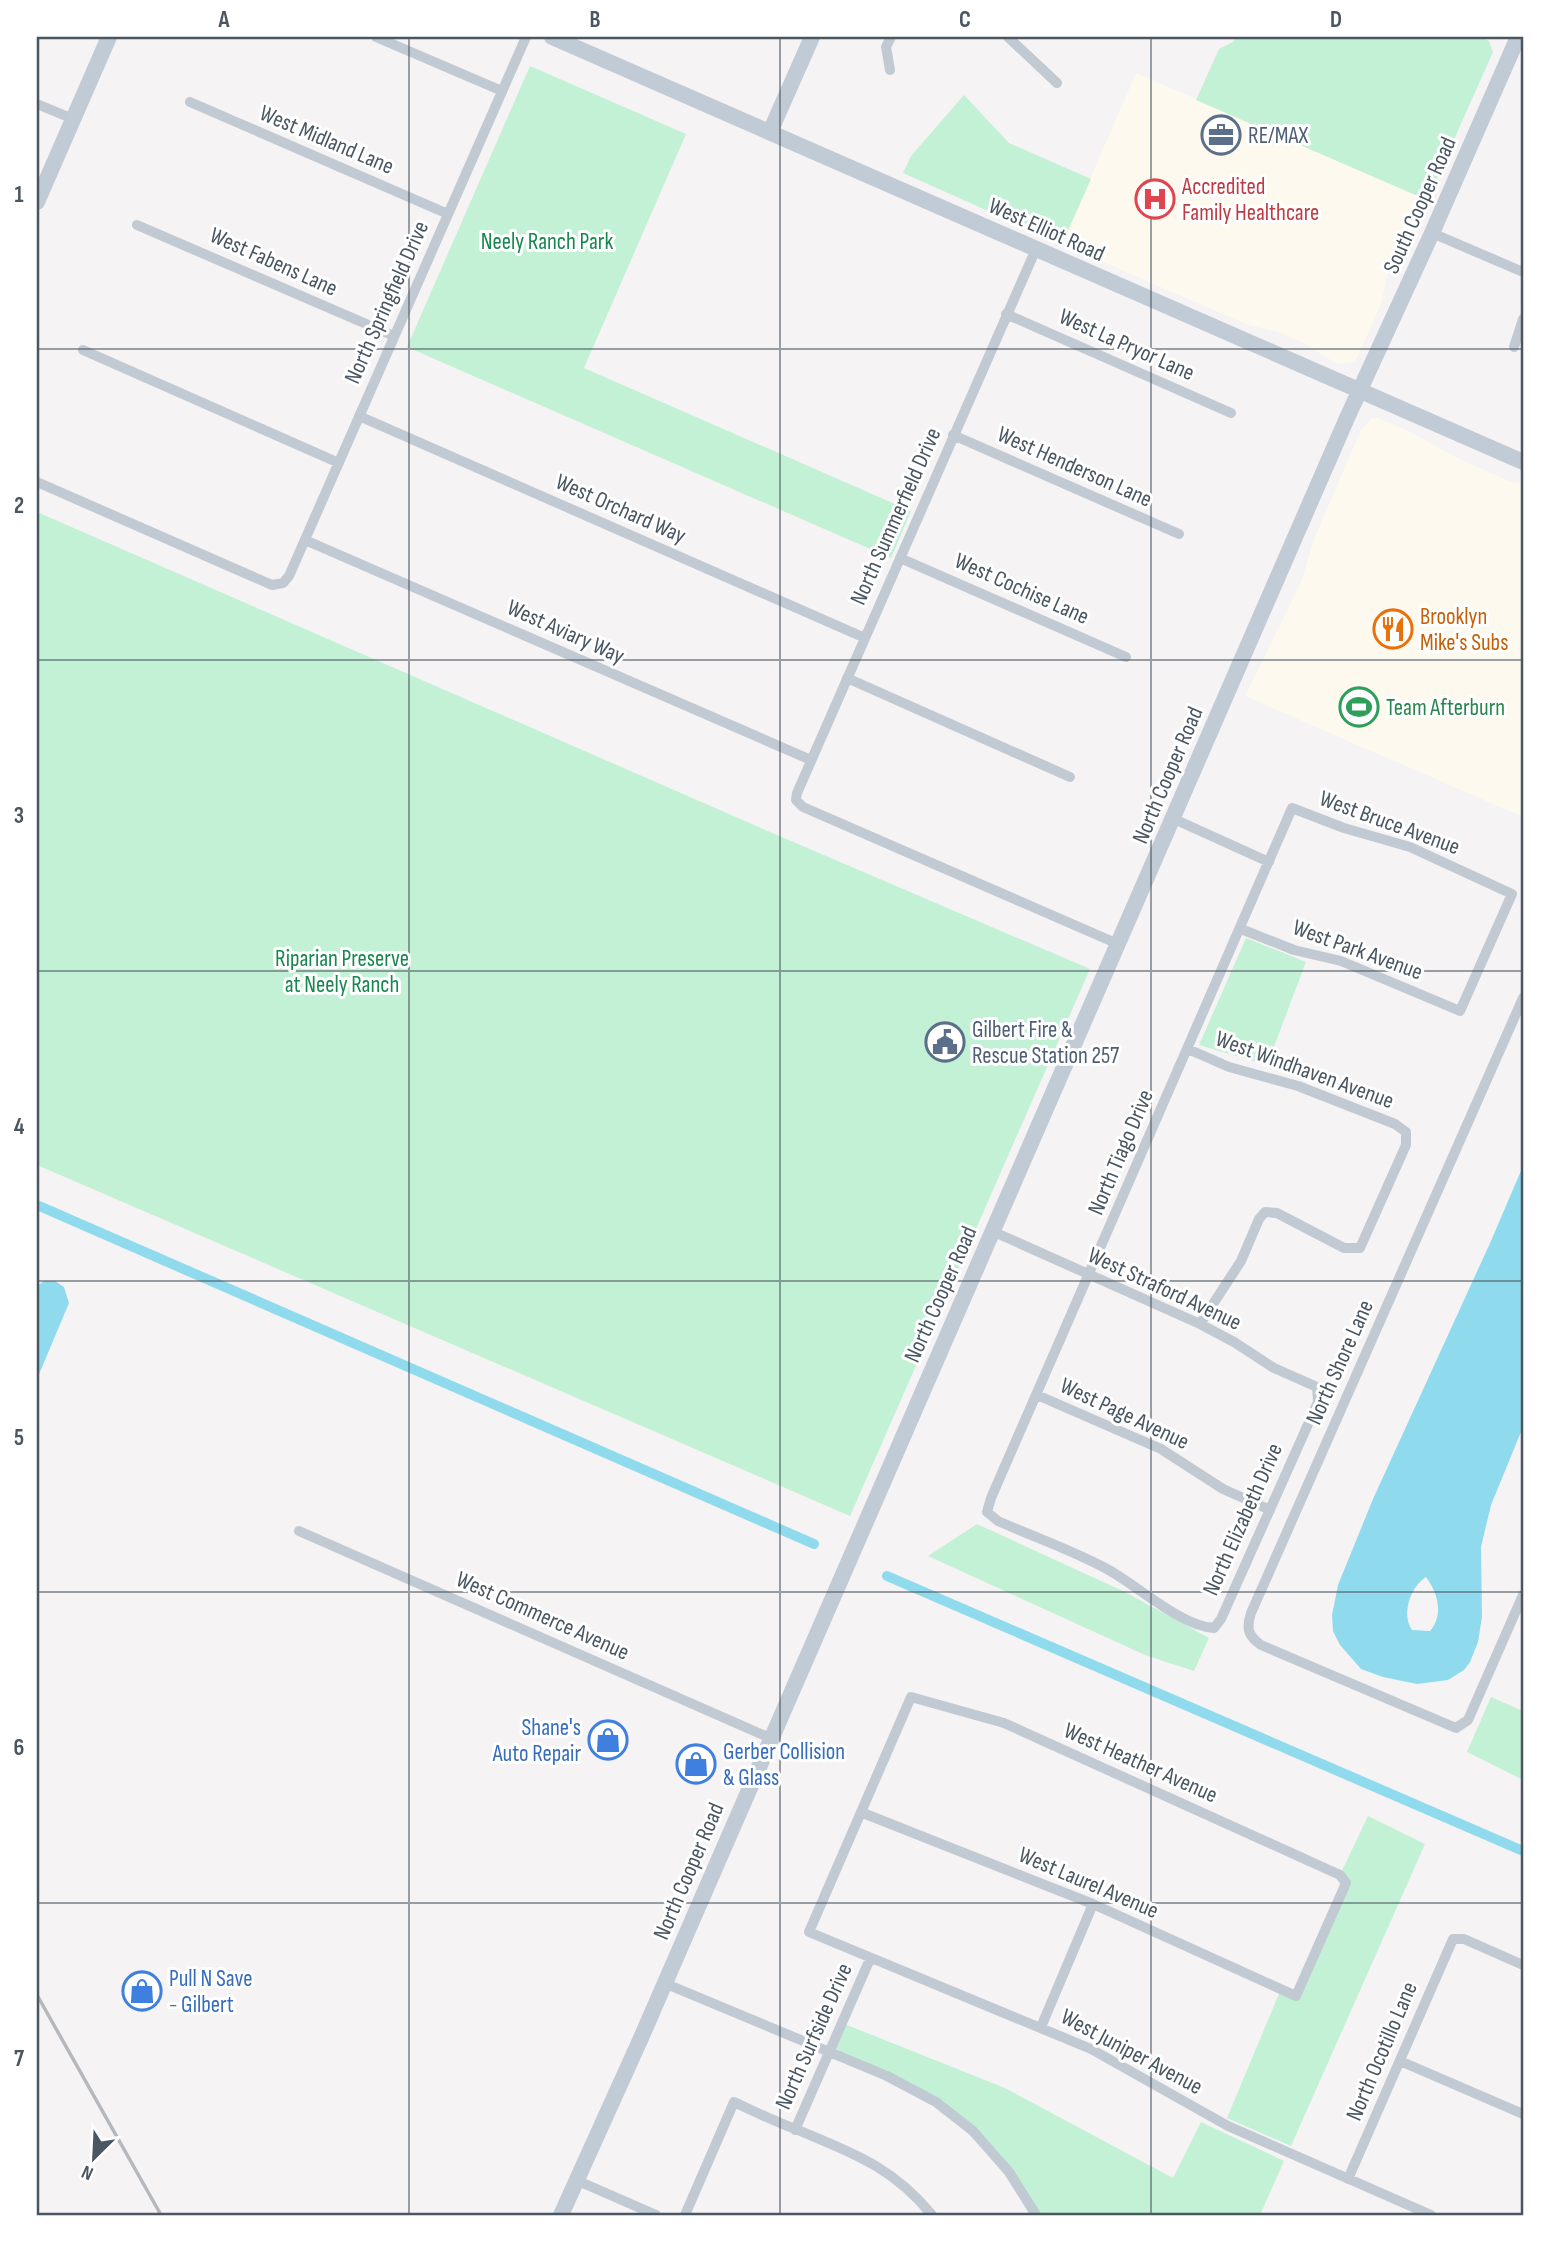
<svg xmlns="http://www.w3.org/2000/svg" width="1560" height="2252" font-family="'Sofia Sans Condensed',sans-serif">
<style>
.commercial{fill:#fdf9ef}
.green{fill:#c3f1d5}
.water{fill:#90daee;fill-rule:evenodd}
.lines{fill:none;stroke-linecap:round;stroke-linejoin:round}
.canal{stroke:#90daee;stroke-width:10}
.street{stroke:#c1cad2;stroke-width:10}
.secondary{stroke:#c1cbd6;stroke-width:16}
.rail{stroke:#b5b8bd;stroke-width:3.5}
.grid{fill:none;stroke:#4a5661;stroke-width:2;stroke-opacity:0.55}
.labels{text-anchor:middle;stroke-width:6;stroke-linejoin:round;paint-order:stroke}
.service-label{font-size:23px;fill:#4e5e75;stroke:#fff;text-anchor:start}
.street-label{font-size:23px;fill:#4a5661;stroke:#fff}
.health-label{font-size:23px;fill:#be3a42;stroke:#fff;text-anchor:start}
.park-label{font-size:23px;fill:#17864f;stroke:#fff}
.food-label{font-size:23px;fill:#c56008;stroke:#fff;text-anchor:start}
.leisure-label{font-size:23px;fill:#27864d;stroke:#fff;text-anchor:start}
.shop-label{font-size:23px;fill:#366cbe;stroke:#fff;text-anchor:start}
.neatline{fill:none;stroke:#4a5661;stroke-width:2.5}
.grid-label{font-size:23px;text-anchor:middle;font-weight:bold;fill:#4a5661}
</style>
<rect width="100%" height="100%" fill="#f5f3f3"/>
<path class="commercial" d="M1136,73L1427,200L1406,233L1388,272L1381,304L1357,358L1353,362L1337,364L1300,341L1279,332L1248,325L1062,244Z
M1372,418H1377L1409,431L1457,458L1514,483L1523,481V817L1245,696L1302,580L1313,542L1361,430Z"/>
<path class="green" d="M1236,37H1479L1489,41L1493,52L1427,200L1196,100L1219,49L1233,42Z
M530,66L686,134L584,368L911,511L891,558L407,347Z
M964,95L1009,143L1091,179L1062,244L903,173L911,156Z
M37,512L761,828L1090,969L850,1516L37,1165Z
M1246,938L1306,962L1267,1065L1199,1045Z
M977,1524L1125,1592L1209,1638L1194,1671L1145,1655L928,1556Z
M1491,1697L1523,1711V1780L1467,1752Z
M1368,1816L1425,1844L1291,2146L1227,2118L1281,1989L1296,1996L1346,1883L1340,1875Z
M842,2023L1005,2088L1173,2178L1201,2122L1284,2161L1260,2215H1036L1011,2175L936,2102L829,2053Z"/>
<path class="water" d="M1523,1166V1427L1491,1505L1481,1547L1482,1617L1478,1642L1470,1662L1464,1670L1448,1680L1417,1684L1383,1677L1361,1669L1340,1645L1333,1631L1332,1615L1338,1585L1373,1499L1491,1241ZM1426,1577C1438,1593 1444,1615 1430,1631L1412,1630C1401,1615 1410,1587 1426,1577Z
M44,1281H55L64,1287L69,1303L37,1379V1286Z"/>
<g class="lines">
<path class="canal" d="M37,1205L814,1544
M887,1576L1523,1851"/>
<path class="street" d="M376,37L502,91
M1008,37L1057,83
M890,70L886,47L891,37
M190,102L448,214
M37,104L73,119
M137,225L394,336
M1432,233L1523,272
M1036,249L797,793L796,800L803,807L1118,944
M1006,314L1231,413
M1514,347L1523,319
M83,350L339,463
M359,416L865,638
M953,435L1179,534
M37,482L272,585L283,583L289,576L526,37
M305,540L811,760
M900,558L1126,657
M847,678L1070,777
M1174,819L1269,862
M1523,998L1251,1613C1246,1628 1248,1636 1261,1645L1456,1728L1468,1720L1523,1595
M1188,1049L1229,1067L1298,1086L1395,1124L1406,1132V1145L1360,1248H1344L1277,1213L1265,1212L1259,1219L1241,1261L1200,1324
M992,1231L1200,1324L1234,1342L1274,1368L1317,1387L1318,1402L1221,1619L1214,1628C1180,1626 1137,1585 1107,1569C1072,1550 1034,1537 998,1521L987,1512L991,1498L1292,808L1344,828L1410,847L1512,894L1460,1011L1341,961L1294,950L1241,929
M1037,1395L1161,1449L1223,1489L1268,1509
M299,1531L770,1738
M863,1813L1093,1904L1296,1996L1346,1883L1340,1875L1004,1723L911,1697L809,1932L1091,2049L1228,2126L1431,2215
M664,1983L887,2076L936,2102L973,2131L1009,2172L1036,2215
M1041,2027L1093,1904
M1400,2061L1523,2114
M795,2130L870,1959
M1348,2179L1453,1939H1464L1523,1965
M576,2180L656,2215
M685,2215L734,2102C755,2112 776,2122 798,2130C853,2153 893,2167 932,2215"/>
<path class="secondary" d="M552,37L1523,462
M770,132L812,37
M37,202L109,37
M561,2215L641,2038L1347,418L1432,233L1518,37"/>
<path class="rail" d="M37,1995L161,2215"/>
</g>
<path class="grid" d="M409,37V2215M780,37V2215M1151,37V2215M37,349H1523M37,660H1523M37,971H1523M37,1281H1523M37,1592H1523M37,1903H1523"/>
<defs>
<g id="office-ring" transform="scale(2.0125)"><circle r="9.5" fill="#fff" stroke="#5c6f8a" stroke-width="1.5"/><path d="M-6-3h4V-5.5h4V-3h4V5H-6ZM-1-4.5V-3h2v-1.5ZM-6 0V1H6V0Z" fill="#5c6f8a"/></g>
<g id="hospital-ring" transform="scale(2.0125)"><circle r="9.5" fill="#fff" stroke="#e0444e" stroke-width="1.5"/><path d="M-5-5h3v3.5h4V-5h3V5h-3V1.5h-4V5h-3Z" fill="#e0444e"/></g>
<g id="restaurant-ring" transform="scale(2.0125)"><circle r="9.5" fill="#fff" stroke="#e8710a" stroke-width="1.5"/><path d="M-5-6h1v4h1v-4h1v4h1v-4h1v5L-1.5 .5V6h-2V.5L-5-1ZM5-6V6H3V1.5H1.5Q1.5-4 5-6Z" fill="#e8710a"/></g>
<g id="stadium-ring" transform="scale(2.0125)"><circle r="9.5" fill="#fff" stroke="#2e9e5b" stroke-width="1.5"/><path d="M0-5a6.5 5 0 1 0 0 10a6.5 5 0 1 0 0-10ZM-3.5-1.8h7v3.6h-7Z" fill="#2e9e5b"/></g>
<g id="civic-ring" transform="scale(2.0125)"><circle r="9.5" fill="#fff" stroke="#5c6f8a" stroke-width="1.5"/><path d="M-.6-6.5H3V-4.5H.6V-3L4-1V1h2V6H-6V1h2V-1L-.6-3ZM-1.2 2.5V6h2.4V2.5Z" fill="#5c6f8a"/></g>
<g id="shop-ring" transform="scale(2.0125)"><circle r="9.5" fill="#fff" stroke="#3f7fe0" stroke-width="1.5"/><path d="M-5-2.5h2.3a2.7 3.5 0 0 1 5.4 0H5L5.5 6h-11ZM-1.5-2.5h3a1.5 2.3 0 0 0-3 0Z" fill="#3f7fe0"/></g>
</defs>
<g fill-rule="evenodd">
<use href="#office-ring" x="1221" y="135"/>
<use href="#hospital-ring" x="1155" y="199"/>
<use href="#restaurant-ring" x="1393" y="629"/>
<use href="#stadium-ring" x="1359" y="707"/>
<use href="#civic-ring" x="945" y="1042"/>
<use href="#shop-ring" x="608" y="1740"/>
<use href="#shop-ring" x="696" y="1764"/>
<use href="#shop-ring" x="142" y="1991"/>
</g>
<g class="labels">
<g class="service-label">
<text x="1248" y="143">RE/MAX</text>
<text x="972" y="1037">Gilbert Fire &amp;<tspan x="972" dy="26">Rescue Station 257</tspan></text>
</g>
<g class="street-label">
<text transform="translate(327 139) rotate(23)" y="8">West Midland Lane</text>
<text transform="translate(1419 205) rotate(-66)" y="8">South Cooper Road</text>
<text transform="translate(1047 229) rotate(24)" y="8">West Elliot Road</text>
<text transform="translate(274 261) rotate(24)" y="8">West Fabens Lane</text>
<text transform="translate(386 302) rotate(-66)" y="8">North Springfield Drive</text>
<text transform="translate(1127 344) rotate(24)" y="8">West La Pryor Lane</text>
<text transform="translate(1075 466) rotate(24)" y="8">West Henderson Lane</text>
<text transform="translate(621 508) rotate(24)" y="8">West Orchard Way</text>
<text transform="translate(895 516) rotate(-66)" y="8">North Summerfield Drive</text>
<text transform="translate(1022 588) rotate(24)" y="8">West Cochise Lane</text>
<text transform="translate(566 631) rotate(24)" y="8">West Aviary Way</text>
<text transform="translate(1167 775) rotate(-67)" y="8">North Cooper Road</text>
<text transform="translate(1390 822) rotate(20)" y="8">West Bruce Avenue</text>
<text transform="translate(1358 949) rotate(20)" y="8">West Park Avenue</text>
<text transform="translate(1305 1069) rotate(20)" y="8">West Windhaven Avenue</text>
<text transform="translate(1120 1152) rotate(-67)" y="8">North Tiago Drive</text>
<text transform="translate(1165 1288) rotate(25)" y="8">West Straford Avenue</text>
<text transform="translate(940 1294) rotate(-66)" y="8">North Cooper Road</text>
<text transform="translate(1339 1362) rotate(-66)" y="8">North Shore Lane</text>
<text transform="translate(1125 1413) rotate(25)" y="8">West Page Avenue</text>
<text transform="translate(1242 1519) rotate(-66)" y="8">North Elizabeth Drive</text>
<text transform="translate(543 1615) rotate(24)" y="8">West Commerce Avenue</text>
<text transform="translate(1141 1762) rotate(24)" y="8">West Heather Avenue</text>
<text transform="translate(688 1871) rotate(-67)" y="8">North Cooper Road</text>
<text transform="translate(1089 1882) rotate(23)" y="8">West Laurel Avenue</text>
<text transform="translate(813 2036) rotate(-66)" y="8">North Surfside Drive</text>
<text transform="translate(1132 2051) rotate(28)" y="8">West Juniper Avenue</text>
<text transform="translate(1381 2051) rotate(-67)" y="8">North Ocotillo Lane</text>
</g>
<g class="health-label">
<text x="1182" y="194">Accredited<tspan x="1182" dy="26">Family Healthcare</tspan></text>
</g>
<g class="park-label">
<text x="547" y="249">Neely Ranch Park</text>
<text x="342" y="966">Riparian Preserve<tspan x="342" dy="26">at Neely Ranch</tspan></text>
</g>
<g class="food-label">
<text x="1420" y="624">Brooklyn<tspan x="1420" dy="26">Mike's Subs</tspan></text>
</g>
<g class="leisure-label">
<text x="1386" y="715">Team Afterburn</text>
</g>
<g class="shop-label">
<text x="581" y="1735" text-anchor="end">Shane's<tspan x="581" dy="26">Auto Repair</tspan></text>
<text x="723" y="1759">Gerber Collision<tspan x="723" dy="26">&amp; Glass</tspan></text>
<text x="169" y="1986">Pull N Save<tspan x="169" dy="26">- Gilbert</tspan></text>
</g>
</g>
<rect width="1560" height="2252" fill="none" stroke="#ffffff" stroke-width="77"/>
<g transform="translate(94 2158) rotate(204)" stroke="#ffffff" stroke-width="5" paint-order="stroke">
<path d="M0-5L12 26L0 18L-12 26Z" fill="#4a5661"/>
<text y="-10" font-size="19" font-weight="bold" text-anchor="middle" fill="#4a5661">N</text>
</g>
<rect x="38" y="38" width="1484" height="2176" class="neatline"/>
<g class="grid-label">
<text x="224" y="27">A</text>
<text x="595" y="27">B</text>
<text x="965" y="27">C</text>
<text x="1336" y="27">D</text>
<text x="19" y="202">1</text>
<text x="19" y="513">2</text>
<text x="19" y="823">3</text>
<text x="19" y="1134">4</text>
<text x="19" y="1445">5</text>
<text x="19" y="1755">6</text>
<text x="19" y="2066">7</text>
</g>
</svg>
